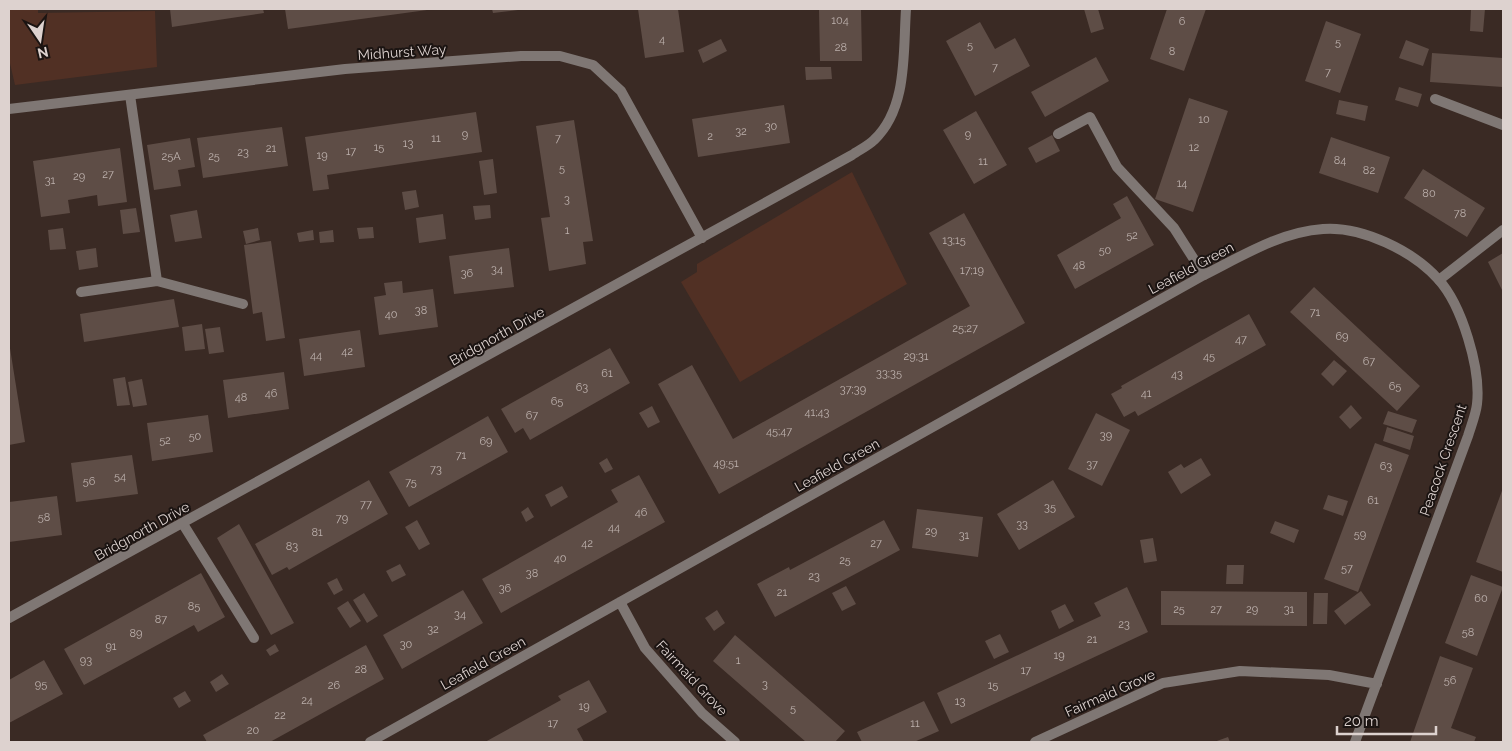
<svg xmlns="http://www.w3.org/2000/svg" width="1512" height="751" font-family="Raleway,sans-serif">
<style>
.green{fill:#513024}
.building{fill:#5e4d46}
.lines{fill:none;stroke-linecap:round;stroke-linejoin:round}
.service{stroke:#7f7774;stroke-width:10}
.minor{stroke:#7f7774;stroke-width:10}
.labels{text-anchor:middle;stroke-width:4;stroke-linejoin:round;paint-order:stroke}
.number-label{font-size:11px;fill:#bdb1ad}
.street-label{font-size:14px;fill:#ddd2cf;stroke:#1b1412}
</style>
<rect width="100%" height="100%" fill="#3a2a24"/>
<path class="green" d="M9,9H38V13L155,11L157,67L15,85L9,59Z
M852,172L907,284L740,382L681,282L697,272V264Z"/>
<path class="building" d="M170,9H263L264,13L172,27Z
M285,9H427V10L288,29Z
M492,9H518V10L493,13Z
M638,9H678L684,52L645,58Z
M819,9H861L862,61H820Z
M1084,9H1098L1104,29L1091,33Z
M1167,9H1206L1184,71L1150,59Z
M1471,9H1485L1483,32L1470,31Z
M1326,21L1361,34L1340,93L1305,81Z
M980,22L995,49L1015,38L1030,66L975,96L946,41Z
M721,39L727,51L703,63L698,50Z
M1406,40L1429,49L1423,66L1399,58Z
M1432,53L1503,58V87L1430,82Z
M1096,57L1109,81L1045,117L1031,92Z
M805,67H831L832,79L806,80Z
M1399,87L1422,94L1418,107L1395,100Z
M1189,98L1228,111L1193,212L1155,199Z
M1339,100L1368,106L1365,121L1336,114Z
M784,105L790,143L698,157L692,119Z
M976,111L1007,165L974,184L943,130Z
M476,112L482,152L327,175L329,189L313,191L305,137Z
M574,120L593,241L583,242L586,264L549,271L541,218L550,217L536,126Z
M282,127L288,166L203,178L197,138Z
M1052,135L1060,151L1036,163L1028,148Z
M1331,137L1390,157L1378,193L1319,173Z
M190,138L195,167L178,170L181,186L154,190L147,145Z
M120,148L127,202L98,206L97,195L68,200L70,213L41,217L33,161Z
M493,159L497,193L484,195L479,161Z
M1423,169L1485,208L1467,237L1404,198Z
M416,190L419,207L405,210L402,192Z
M1127,196L1154,245L1075,289L1057,255L1121,218L1113,204Z
M490,205L491,218L475,220L473,206Z
M136,208L140,232L123,234L120,210Z
M197,210L202,238L175,242L170,215Z
M964,213L1025,323L719,494L658,384L692,365L733,439L970,306L929,233Z
M443,214L446,239L419,243L416,218Z
M373,227L374,238L359,239L357,228Z
M63,228L66,249L50,250L48,230Z
M258,228L260,240L246,244L243,231Z
M313,230L314,240L299,242L297,233Z
M333,230L334,242L320,243L319,232Z
M271,241L285,338L266,341L262,312L253,314L244,245Z
M96,248L98,267L79,270L76,251Z
M509,248L514,287L454,294L449,256Z
M1503,253V292L1488,262Z
M402,281L403,293L433,289L438,327L379,335L374,297L386,295L384,283Z
M1314,287L1420,386L1397,411L1290,312Z
M174,299L179,327L84,342L80,314Z
M1249,314L1266,345L1138,416L1135,411L1124,417L1111,394L1122,388L1121,386Z
M202,324L205,349L185,351L182,327Z
M220,327L224,352L209,354L205,329Z
M360,330L365,367L304,376L299,339Z
M9,342L25,442L9,445Z
M610,348L630,383L530,440L523,428L515,433L501,409Z
M1334,360L1347,371L1333,386L1321,374Z
M284,372L289,409L228,418L223,380Z
M125,377L130,405L117,406L113,379Z
M142,379L147,405L133,407L128,382Z
M1351,405L1362,418L1350,429L1339,417Z
M652,406L660,422L648,428L639,413Z
M1388,411L1417,420L1412,433L1383,424Z
M1096,413L1130,430L1102,486L1068,469Z
M208,415L213,452L152,461L147,423Z
M488,416L508,452L409,507L389,472Z
M1387,427L1414,436L1410,450L1383,441Z
M1375,443L1409,455L1358,592L1324,579Z
M132,455L138,494L76,502L71,463Z
M607,458L613,469L605,473L599,463Z
M1201,458L1211,475L1181,494L1168,472L1181,464L1184,468Z
M639,475L665,522L501,613L482,579L618,502L611,490Z
M369,480L388,514L289,570L287,567L272,575L255,544Z
M1053,480L1075,517L1019,550L997,514Z
M562,486L568,497L551,507L545,495Z
M1503,488V572L1476,562Z
M1328,495L1348,501L1343,516L1323,509Z
M57,496L62,535L9,542V502Z
M528,507L534,517L526,522L521,512Z
M917,509L983,517L978,557L912,548Z
M417,520L430,544L419,550L405,527Z
M884,520L900,550L775,617L757,584L789,567L790,570Z
M1275,521L1299,530L1294,543L1270,533Z
M239,524L294,623L271,635L217,538Z
M1153,538L1157,561L1144,563L1140,540Z
M400,564L406,575L392,582L386,571Z
M1227,565H1244L1243,584H1226Z
M201,573L225,617L198,632L194,625L84,685L64,649Z
M1471,575L1503,587L1477,656L1445,643Z
M337,578L343,590L334,595L327,583Z
M846,586L856,604L842,611L832,593Z
M1127,587L1148,632L951,724L937,693L1101,616L1094,603Z
M463,590L483,623L402,669L383,635Z
M1161,591L1307,592V626L1161,625Z
M1361,591L1371,605L1345,625L1334,611Z
M364,593L378,616L367,623L353,600Z
M1314,593H1328L1327,624H1313Z
M348,601L361,621L350,628L337,608Z
M1065,604L1074,621L1059,629L1051,611Z
M717,610L725,623L714,631L705,618Z
M1000,634L1009,652L994,659L985,641Z
M735,635L845,731L835,742H806L713,661Z
M275,644L279,651L270,656L266,650Z
M366,645L384,679L270,742H207L203,735Z
M1440,656L1473,668L1451,728L1476,737L1474,742H1410Z
M44,660L63,694L9,723V680Z
M222,674L229,684L216,692L210,682Z
M589,680L607,712L577,729L584,742H485L561,700L558,696Z
M185,691L191,701L179,708L173,698Z
M924,701L939,731L914,742H862L857,732Z
M1228,737L1230,742H1214Z"/>
<g class="lines">
<path class="service" d="M130,95L157,281
M1435,99L1503,125
M1058,134L1090,117L1117,167L1174,228L1204,275
M1439,280L1503,230
M81,292L157,281L243,304
M183,524L254,638"/>
<path class="minor" d="M9,109L345,69L521,56H560L593,65L621,91L702,238
M620,602L645,648L702,713L735,742
M9,618L852,155C859,150 868,146 874,140C908,108 903,52 906,9
M370,742L1204,275C1242,256 1280,232 1323,229C1362,226 1413,251 1438,279C1462,305 1481,369 1477,404C1476,414 1471,426 1468,436L1355,742
M1035,742L1163,683L1240,671L1329,675L1377,684"/>
</g>
<g class="labels">
<g class="number-label">
<text x="840" y="24">104</text>
<text x="1182" y="25">6</text>
<text x="662" y="43">4</text>
<text x="1338" y="46">5</text>
<text x="970" y="49">5</text>
<text x="841" y="51">28</text>
<text x="1172" y="55">8</text>
<text x="995" y="71">7</text>
<text x="1328" y="76">7</text>
<text x="1204" y="123">10</text>
<text x="771" y="130">30</text>
<text x="741" y="135">32</text>
<text x="465" y="138">9</text>
<text x="968" y="138">9</text>
<text x="710" y="140">2</text>
<text x="436" y="142">11</text>
<text x="558" y="142">7</text>
<text x="408" y="147">13</text>
<text x="379" y="151">15</text>
<text x="1194" y="151">12</text>
<text x="271" y="152">21</text>
<text x="351" y="155">17</text>
<text x="243" y="156">23</text>
<text x="322" y="159">19</text>
<text x="171" y="160">25A</text>
<text x="214" y="160">25</text>
<text x="1340" y="164">84</text>
<text x="983" y="165">11</text>
<text x="562" y="172">5</text>
<text x="1369" y="174">82</text>
<text x="108" y="178">27</text>
<text x="79" y="180">29</text>
<text x="50" y="184">31</text>
<text x="1182" y="187">14</text>
<text x="1429" y="197">80</text>
<text x="567" y="203">3</text>
<text x="1460" y="217">78</text>
<text x="567" y="234">1</text>
<text x="1132" y="239">52</text>
<text x="954" y="244">13;15</text>
<text x="1105" y="254">50</text>
<text x="1079" y="269">48</text>
<text x="497" y="273">34</text>
<text x="972" y="274">17;19</text>
<text x="467" y="277">36</text>
<text x="421" y="314">38</text>
<text x="1315" y="316">71</text>
<text x="391" y="318">40</text>
<text x="965" y="332">25;27</text>
<text x="1342" y="340">69</text>
<text x="1241" y="343">47</text>
<text x="347" y="355">42</text>
<text x="316" y="359">44</text>
<text x="916" y="360">29;31</text>
<text x="1209" y="360">45</text>
<text x="1369" y="365">67</text>
<text x="607" y="377">61</text>
<text x="889" y="377">33;35</text>
<text x="1177" y="378">43</text>
<text x="1395" y="390">65</text>
<text x="582" y="391">63</text>
<text x="853" y="393">37;39</text>
<text x="271" y="397">46</text>
<text x="1146" y="397">41</text>
<text x="241" y="401">48</text>
<text x="557" y="405">65</text>
<text x="817" y="416">41;43</text>
<text x="532" y="419">67</text>
<text x="779" y="435">45;47</text>
<text x="1106" y="439">39</text>
<text x="195" y="440">50</text>
<text x="165" y="444">52</text>
<text x="486" y="445">69</text>
<text x="461" y="459">71</text>
<text x="726" y="467">49;51</text>
<text x="1092" y="468">37</text>
<text x="1386" y="470">63</text>
<text x="436" y="473">73</text>
<text x="120" y="480">54</text>
<text x="89" y="485">56</text>
<text x="411" y="486">75</text>
<text x="1373" y="504">61</text>
<text x="366" y="508">77</text>
<text x="1050" y="511">35</text>
<text x="641" y="516">46</text>
<text x="44" y="521">58</text>
<text x="342" y="522">79</text>
<text x="1022" y="528">33</text>
<text x="614" y="531">44</text>
<text x="931" y="535">29</text>
<text x="317" y="536">81</text>
<text x="1360" y="538">59</text>
<text x="964" y="539">31</text>
<text x="587" y="547">42</text>
<text x="876" y="547">27</text>
<text x="292" y="550">83</text>
<text x="560" y="562">40</text>
<text x="845" y="564">25</text>
<text x="1347" y="572">57</text>
<text x="532" y="577">38</text>
<text x="814" y="580">23</text>
<text x="505" y="592">36</text>
<text x="782" y="596">21</text>
<text x="1481" y="602">60</text>
<text x="194" y="610">85</text>
<text x="1179" y="613">25</text>
<text x="1216" y="613">27</text>
<text x="1252" y="613">29</text>
<text x="1289" y="613">31</text>
<text x="460" y="618">34</text>
<text x="161" y="623">87</text>
<text x="1124" y="628">23</text>
<text x="433" y="633">32</text>
<text x="1468" y="636">58</text>
<text x="136" y="637">89</text>
<text x="1092" y="643">21</text>
<text x="406" y="648">30</text>
<text x="111" y="650">91</text>
<text x="1059" y="659">19</text>
<text x="86" y="664">93</text>
<text x="738" y="664">1</text>
<text x="361" y="673">28</text>
<text x="1026" y="674">17</text>
<text x="1450" y="684">56</text>
<text x="41" y="688">95</text>
<text x="765" y="688">3</text>
<text x="334" y="689">26</text>
<text x="993" y="689">15</text>
<text x="307" y="704">24</text>
<text x="960" y="705">13</text>
<text x="584" y="710">19</text>
<text x="793" y="712">5</text>
<text x="280" y="719">22</text>
<text x="553" y="727">17</text>
<text x="915" y="727">11</text>
<text x="253" y="734">20</text>
</g>
<g class="street-label">
<text transform="translate(402 52) rotate(-4)" y="5">Midhurst Way</text>
<text transform="translate(1191 268) rotate(-28)" y="5">Leafield Green</text>
<text transform="translate(497 336) rotate(-29)" y="5">Bridgnorth Drive</text>
<text transform="translate(1443 460) rotate(-71)" y="5">Peacock Crescent</text>
<text transform="translate(837 465) rotate(-29)" y="5">Leafield Green</text>
<text transform="translate(142 531) rotate(-29)" y="5">Bridgnorth Drive</text>
<text transform="translate(483 663) rotate(-29)" y="5">Leafield Green</text>
<text transform="translate(692 678) rotate(47)" y="5">Fairmaid Grove</text>
<text transform="translate(1110 693) rotate(-24)" y="5">Fairmaid Grove</text>
</g>
</g>
<rect width="1512" height="751" fill="none" stroke="#ddd2cf" stroke-width="20"/>
<g transform="translate(40 40) rotate(167)" stroke="#1b1412" stroke-width="4" paint-order="stroke">
<path d="M0-4L9 19L0 12L-9 19Z" fill="#ddd2cf"/>
<text y="-8" font-size="14" font-weight="bold" text-anchor="middle" fill="#ddd2cf">N</text>
</g>
<path d="M1337 726v8h99v-8" fill="none" stroke="#ddd2cf" stroke-width="2.5"/>
<text x="1344" y="726" font-size="15" fill="#ddd2cf" stroke="#1b1412" stroke-width="4" paint-order="stroke">20 m</text>
</svg>
